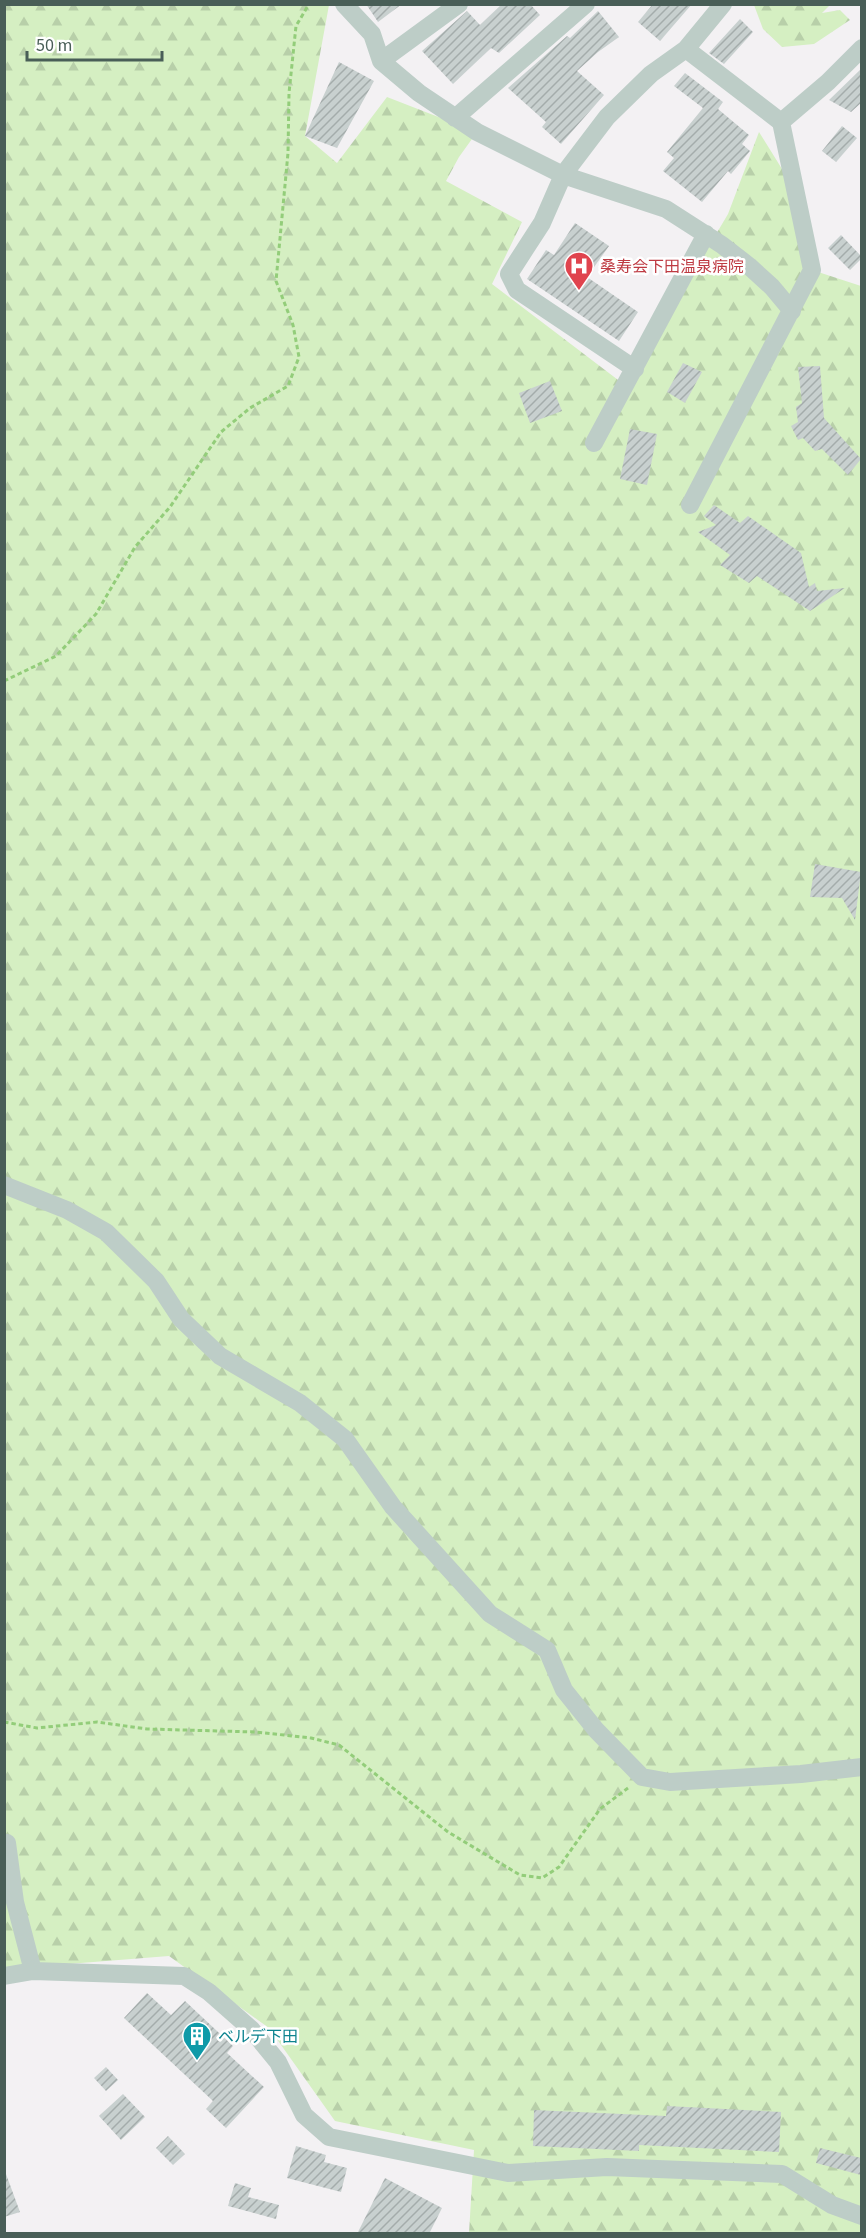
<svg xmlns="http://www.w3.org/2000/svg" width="866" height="2238" font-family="'Source Sans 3','Noto Sans JP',sans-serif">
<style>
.forest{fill:url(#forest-firs)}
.building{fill:url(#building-hatch)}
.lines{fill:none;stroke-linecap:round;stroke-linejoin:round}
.path{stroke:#93cd7a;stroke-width:3;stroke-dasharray:4.5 3;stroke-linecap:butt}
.minor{stroke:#bdcdc7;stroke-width:18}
.labels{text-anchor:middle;stroke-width:5;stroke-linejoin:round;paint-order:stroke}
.health-label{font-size:16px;fill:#be3a42;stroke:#fff;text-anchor:start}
.culture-label{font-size:16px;fill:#0d838f;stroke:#fff;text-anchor:start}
</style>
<defs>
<pattern id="forest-firs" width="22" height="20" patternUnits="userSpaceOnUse" patternTransform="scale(1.5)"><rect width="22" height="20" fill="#d5efc2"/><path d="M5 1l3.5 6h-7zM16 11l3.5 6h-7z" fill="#b8cfa9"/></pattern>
<pattern id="building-hatch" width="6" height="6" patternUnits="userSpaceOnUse" patternTransform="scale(1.5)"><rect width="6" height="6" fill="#c8d0cf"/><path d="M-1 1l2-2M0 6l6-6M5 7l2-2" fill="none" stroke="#a4acab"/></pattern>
</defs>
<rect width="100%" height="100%" fill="#f3f1f3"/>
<path class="forest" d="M5,5H329L305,136L337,163L387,97L477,132L459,157L446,181L522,222L492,284L626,386L728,214L759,132L787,177L812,270L861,286V2233H469L474,2150L335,2121L269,2028L169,1956L5,1969Z
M754,5H830L822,13L840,10L850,20L814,44L782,47L763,29Z"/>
<path class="building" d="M366,4H402L378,22Z
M502,4H530L540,15L499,53L491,48L453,84L422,51L467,11L480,25Z
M653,4H692L660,41L638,22Z
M598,11L619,37L598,52L577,71L604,95L561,144L542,127L546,122L508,88L567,36L570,38Z
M740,19L753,32L724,64L709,53Z
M339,62L374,81L337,148L305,136Z
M861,69V103L851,112L829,100Z
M685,73L723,102L718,109L749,135L742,144L750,151L731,174L728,171L702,202L663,171L674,158L667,152L703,108L674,86Z
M842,126L857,138L836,162L822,151Z
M575,223L609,246L587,277L638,312L619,341L527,279L546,250L554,255Z
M841,235L861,256V259L850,270L828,248Z
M683,363L702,372L685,403L667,392Z
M820,366L824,418L861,459L848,475L822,449L815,451L803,438L798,440L791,426L798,422L796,407L802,403L798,367Z
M550,381L562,411L530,423L519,393Z
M630,429L657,434L647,485L620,479Z
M714,505L740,523L748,516L801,553L809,587L815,583L817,591L845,588L810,611L757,576L749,583L720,565L730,555L698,532L716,525L704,516Z
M815,864L861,872L855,920L842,898L810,897Z
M147,1993L171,2015L185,2001L233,2046L227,2053L264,2087L226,2128L206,2109L213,2101L124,2018Z
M106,2067L118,2080L106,2091L94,2078Z
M123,2094L145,2117L121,2140L99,2116Z
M667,2106L781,2112L779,2152L639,2145V2151L533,2146L534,2110L666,2116Z
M168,2136L185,2154L173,2165L156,2148Z
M296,2146L326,2155L324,2162L347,2168L341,2192L287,2178Z
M820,2148L861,2158V2175L816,2163Z
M4,2174H6L20,2212L4,2217Z
M385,2178L442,2208L429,2234H357Z
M235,2183L251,2188L248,2197L279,2205L276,2219L228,2206Z"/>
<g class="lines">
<path class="path" d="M4,681L56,656L96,614L135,547L170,507L221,432L250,408L288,386L299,357L293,325L276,281L288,153L289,93L296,26L309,4
M4,1722L37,1728L97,1722L147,1729L256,1732L311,1738L339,1745L448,1832L520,1875L542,1878L559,1867L600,1809L628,1788"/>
<path class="minor" d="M344,4L372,34L381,61L419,93L477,132L563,175L666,209L722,245L749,266L772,287L792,311
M686,49L781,122L812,270L690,505
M381,61L459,4
M455,118L586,4
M781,122L828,82L862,48
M635,369L517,290L509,274L542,223L563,175L607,117L651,74L686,49L723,4
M594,443L706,234
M4,1185L67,1210L106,1232L156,1281L181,1319L220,1356L300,1403L345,1439L393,1507L490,1614L547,1650L564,1690L596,1730L642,1777L670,1782L801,1774L862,1767
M4,1843H7L15,1902L33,1971
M4,1976L33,1971L184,1976L209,1992L251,2029L278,2062L304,2115L329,2137L508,2173L607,2167L782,2174L832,2205L862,2216"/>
</g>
<defs>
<g id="hospital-pin" transform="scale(1.5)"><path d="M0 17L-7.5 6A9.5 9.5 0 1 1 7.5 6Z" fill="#e0444e" stroke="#fff"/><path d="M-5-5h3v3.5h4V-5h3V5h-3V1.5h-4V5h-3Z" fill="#fff"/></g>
<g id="building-pin" transform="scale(1.5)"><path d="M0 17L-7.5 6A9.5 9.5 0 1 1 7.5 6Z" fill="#0f9aa8" stroke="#fff"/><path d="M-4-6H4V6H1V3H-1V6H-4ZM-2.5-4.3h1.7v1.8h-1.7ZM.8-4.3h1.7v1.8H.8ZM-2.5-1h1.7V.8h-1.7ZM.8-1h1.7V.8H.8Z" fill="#fff"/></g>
</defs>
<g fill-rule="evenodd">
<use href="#hospital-pin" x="579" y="266"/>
<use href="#building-pin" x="197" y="2036"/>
</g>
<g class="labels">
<g class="health-label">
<text x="600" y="272">桑寿会下田温泉病院</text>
</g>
<g class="culture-label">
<text x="218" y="2042">ベルデ下田</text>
</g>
</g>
<rect width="866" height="2238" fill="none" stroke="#495e57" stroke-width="12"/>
<path d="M27 51v9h135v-9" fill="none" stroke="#495e57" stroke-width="3"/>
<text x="36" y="51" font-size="18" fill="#495e57" stroke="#ffffff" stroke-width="4.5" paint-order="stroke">50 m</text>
</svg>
